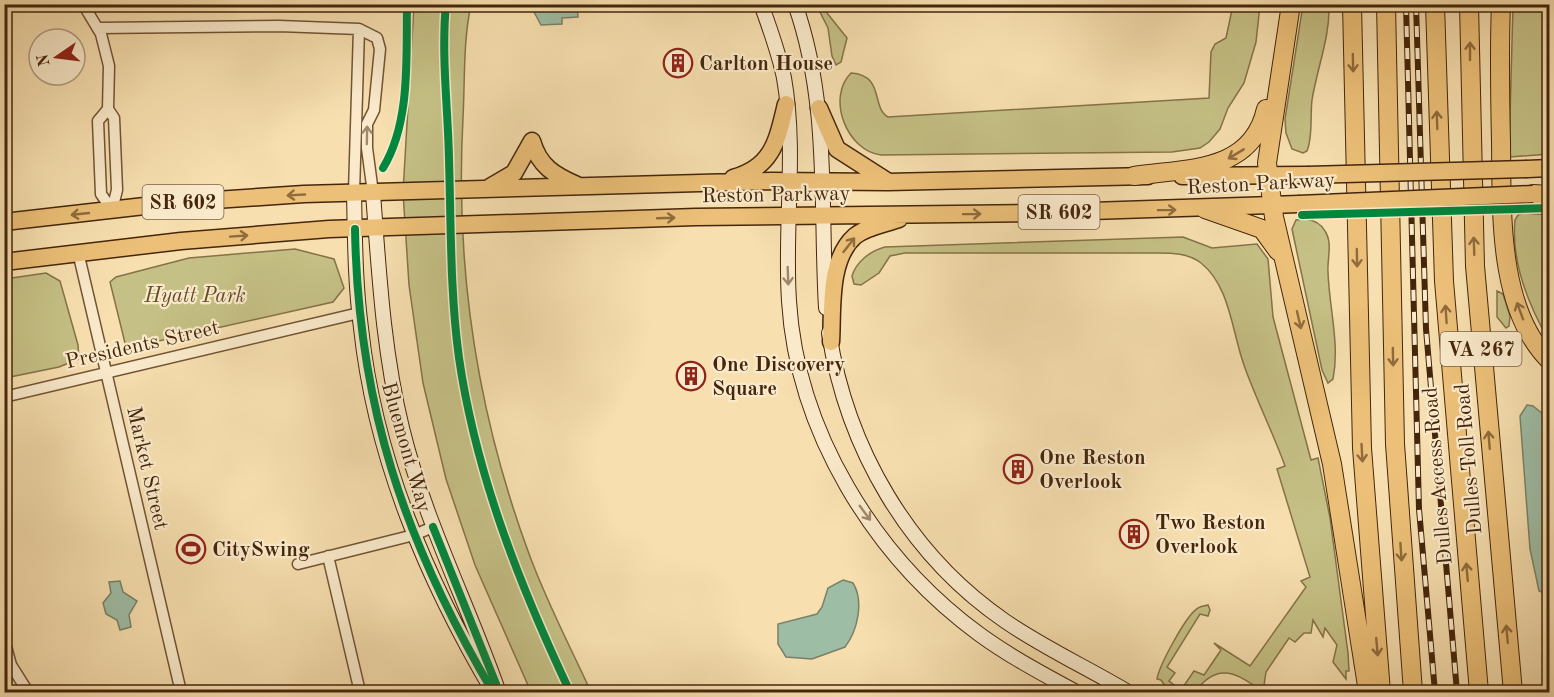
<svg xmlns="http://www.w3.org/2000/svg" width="1554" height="697" font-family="'Old Standard TT',serif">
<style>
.green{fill:#c5c085;stroke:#857348;stroke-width:1.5}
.water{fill:#9ebda5;stroke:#7a8168;stroke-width:1.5}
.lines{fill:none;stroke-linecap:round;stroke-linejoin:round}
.street-casing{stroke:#725435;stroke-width:13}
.secondary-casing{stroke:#45260c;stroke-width:16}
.primary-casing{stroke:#45260c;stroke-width:19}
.highway-casing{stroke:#45260c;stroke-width:20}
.street{stroke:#faeacb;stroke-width:10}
.secondary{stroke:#faeacb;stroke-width:14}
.primary{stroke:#ecc078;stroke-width:16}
.highway{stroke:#ecc078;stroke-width:18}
.rail-casing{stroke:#45260c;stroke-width:6}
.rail{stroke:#faeacb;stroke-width:4;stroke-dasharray:11;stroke-linecap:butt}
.primary-bridge-casing{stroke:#45260c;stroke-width:19;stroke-linecap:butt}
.primary-bridge{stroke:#ecc078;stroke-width:16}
.cycleway-casing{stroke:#faeacb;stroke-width:11}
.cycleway{stroke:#00873e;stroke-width:8}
.oneway{stroke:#906b3d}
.oneway2{stroke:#a0886c}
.labels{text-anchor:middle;stroke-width:4.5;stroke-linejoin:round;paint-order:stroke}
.shield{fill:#faeacb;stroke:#7b6145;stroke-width:1.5}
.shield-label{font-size:20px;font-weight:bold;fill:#45260c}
.poi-label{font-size:21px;font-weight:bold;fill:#45260c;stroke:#faeacb;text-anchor:start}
.street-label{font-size:21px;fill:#45260c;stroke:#faeacb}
.park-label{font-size:21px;font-style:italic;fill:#654c2a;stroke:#faeacb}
</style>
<rect width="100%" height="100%" fill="#f7dfaf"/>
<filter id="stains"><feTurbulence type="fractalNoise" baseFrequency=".00333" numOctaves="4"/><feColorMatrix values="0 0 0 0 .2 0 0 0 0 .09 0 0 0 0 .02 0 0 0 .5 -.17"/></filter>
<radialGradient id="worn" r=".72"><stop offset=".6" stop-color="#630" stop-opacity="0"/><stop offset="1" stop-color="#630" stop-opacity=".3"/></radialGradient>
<path class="green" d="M414,5H471C463,41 465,81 463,118C455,265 477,412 528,551C545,599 570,646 591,692H531L475,565L446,479L423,383L409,285L403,192Z
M1233,5H1260L1256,42L1244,83L1228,108L1220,129L1209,142L1200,148L1172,152L881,155C847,151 826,98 851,73C885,75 871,108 888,117L1209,98L1211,52L1215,44L1226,38Z
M1303,5H1329C1330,38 1317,68 1312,100C1310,116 1313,137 1307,151L1303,153L1292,149L1286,133L1285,119Z
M1513,5H1549V154L1510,157L1509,153Z
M823,8L847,38L841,62L836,65L832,56L828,28L820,12Z
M1523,213L1549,215V341C1529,306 1511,261 1515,220L1518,215Z
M1306,219C1313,220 1321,224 1325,231C1333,243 1327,259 1328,272C1329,307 1340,344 1333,379L1328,383L1322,370L1292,229L1296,220Z
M1183,237L1212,248L1257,244L1268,259L1273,317L1311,460L1318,458L1330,518L1348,653L1349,671H1346V679L1333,662L1337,645L1325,628L1323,637L1313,620L1311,633H1304L1295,642L1289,638L1266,672L1263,692C1238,674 1218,660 1195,692H1169L1161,680L1157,679C1159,666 1186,615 1198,608C1201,606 1205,606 1208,605L1210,610L1208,616L1200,614L1167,667L1175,673L1169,681L1181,690L1194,671L1204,675L1221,650L1214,643L1250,666L1306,587L1301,581L1310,577L1277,469L1285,466C1273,433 1257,401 1245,368C1232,334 1231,287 1201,263C1187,252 1169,253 1152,253H905L890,256L879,273L861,285L854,284L852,276C856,262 870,251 885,247Z
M295,249L334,259L344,288L333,302L132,347L125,343L110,282L116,277L189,258Z
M46,273L60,281L78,345L79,359L59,367L5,378V279Z
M1497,291L1503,294L1510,316L1509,326L1506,328L1497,317Z"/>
<path class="water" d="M524,5H577L578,17L562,18V24L541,25L534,12Z
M1527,405L1533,406L1549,419V595L1539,591L1530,549L1520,416Z
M843,580L853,583C864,601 858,630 845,647L812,659L786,657L778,644V624L817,614L822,607L828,588Z
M120,581L123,592L137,601L129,615L131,627L120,630L117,620L106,614L103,603L111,593L109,582Z"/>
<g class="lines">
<g class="street-casing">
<path id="street" d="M83,4L101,34L109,66L108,109L98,121L101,194L112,210
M98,28L279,26L359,29L377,38L380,49L374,110L367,124V148L373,193
M108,109L114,118L117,190L112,210
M354,192L359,29
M78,252L181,692
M4,397L359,313
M328,556L360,692
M298,564L414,535L433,527
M4,639L11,665L28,692"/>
</g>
<g class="secondary-casing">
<path id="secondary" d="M761,4C770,29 779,53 784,78C797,152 784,227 789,301C797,431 874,557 979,634C1009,656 1043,674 1076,692
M795,4C830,103 820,206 826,308
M354,192C355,238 355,283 361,328C375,459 427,580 493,692
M373,193C379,272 383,350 402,428C424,519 467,602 498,690
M829,333C847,449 909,555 1005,621C1044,648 1088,668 1128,692"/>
</g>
<g class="primary-casing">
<path id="primary" d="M819,108L837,149L887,181
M532,141C539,166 554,175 577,185
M1527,169L1550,168
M1182,176L1308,175
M733,178C773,167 777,141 786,104
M490,187L514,173L532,141
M4,222L171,203L304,194L772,181L888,182L1148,176
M4,262L181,241L329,229L696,217L1031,213L1299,204
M831,342C833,309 828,260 855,236C866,227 885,224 899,219"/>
</g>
<g class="highway-casing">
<path id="highway" d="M1291,4L1267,163L1274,217L1332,464L1368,692
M1352,4L1362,448L1381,692
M1386,4L1395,444L1413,692
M1435,4L1444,281L1479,692
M1469,4L1475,266L1513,692
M1501,4C1499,50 1500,96 1501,142C1502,210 1497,309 1550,361
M1134,176C1187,168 1252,173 1266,109
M1533,194L1550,195
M1205,209L1262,229L1278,251"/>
</g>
<use href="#street" class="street"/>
<use href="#secondary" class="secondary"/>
<use href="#primary" class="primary"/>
<use href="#highway" class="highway"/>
<g class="rail-casing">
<path id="rail" d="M1406,4L1419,509L1435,692
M1416,4L1426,329L1457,692"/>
</g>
<use href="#rail" class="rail"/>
<g class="primary-bridge-casing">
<path id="primary-bridge" d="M1308,175L1527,169
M1299,204L1533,194"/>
</g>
<use href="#primary-bridge" class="primary-bridge"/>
<g class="cycleway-casing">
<path id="cycleway" d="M446,4C441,55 448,108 449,159C451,225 450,292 459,358C476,475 520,586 570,692
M383,168C411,122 406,56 407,4
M1302,215L1550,208
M355,229C358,405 404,541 493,692
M433,527L496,684"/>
</g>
<use href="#cycleway" class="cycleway"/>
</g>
<defs><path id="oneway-shaft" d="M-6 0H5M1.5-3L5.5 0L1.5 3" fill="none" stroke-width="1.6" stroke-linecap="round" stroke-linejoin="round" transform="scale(1.5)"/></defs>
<g class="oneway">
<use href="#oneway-shaft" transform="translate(1470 51) rotate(-90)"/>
<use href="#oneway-shaft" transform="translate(1353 63) rotate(89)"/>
<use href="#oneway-shaft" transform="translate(1437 120) rotate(-92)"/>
<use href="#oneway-shaft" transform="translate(1236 154) rotate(149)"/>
<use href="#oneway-shaft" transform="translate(296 195) rotate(177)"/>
<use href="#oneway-shaft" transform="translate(1167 210) rotate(-1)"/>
<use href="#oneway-shaft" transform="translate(80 214) rotate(174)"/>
<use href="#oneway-shaft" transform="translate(972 214) rotate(-1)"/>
<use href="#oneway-shaft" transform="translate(666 218) rotate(-2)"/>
<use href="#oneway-shaft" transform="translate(239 236) rotate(-4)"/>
<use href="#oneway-shaft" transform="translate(849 245) rotate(-52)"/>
<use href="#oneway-shaft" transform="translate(1474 246) rotate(-92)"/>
<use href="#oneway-shaft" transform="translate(1357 258) rotate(89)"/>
<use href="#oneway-shaft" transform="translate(1520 311) rotate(-110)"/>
<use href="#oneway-shaft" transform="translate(1446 314) rotate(-94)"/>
<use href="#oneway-shaft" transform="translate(1299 320) rotate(77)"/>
<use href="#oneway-shaft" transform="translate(1393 357) rotate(89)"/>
<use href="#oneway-shaft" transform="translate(1489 440) rotate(-95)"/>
<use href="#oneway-shaft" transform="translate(1362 453) rotate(87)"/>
<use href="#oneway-shaft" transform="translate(1401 552) rotate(86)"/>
<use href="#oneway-shaft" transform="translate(1467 572) rotate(-95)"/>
<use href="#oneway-shaft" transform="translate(1507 634) rotate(-95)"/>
<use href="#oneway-shaft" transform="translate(1377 647) rotate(85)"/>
</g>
<g class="oneway2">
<use href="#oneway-shaft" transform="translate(367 135) rotate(-89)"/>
<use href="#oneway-shaft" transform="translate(788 276) rotate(88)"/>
<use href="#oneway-shaft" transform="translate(865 513) rotate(54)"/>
</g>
<defs>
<g id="building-ring" transform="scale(1.5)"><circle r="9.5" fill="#faeacb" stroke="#8f2418" stroke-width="1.5"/><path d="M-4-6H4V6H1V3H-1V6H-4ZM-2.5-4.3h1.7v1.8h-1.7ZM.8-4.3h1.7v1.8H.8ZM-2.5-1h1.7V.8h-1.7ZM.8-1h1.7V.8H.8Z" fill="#8f2418"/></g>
<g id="stadium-ring" transform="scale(1.5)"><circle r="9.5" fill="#faeacb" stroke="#8f2418" stroke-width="1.5"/><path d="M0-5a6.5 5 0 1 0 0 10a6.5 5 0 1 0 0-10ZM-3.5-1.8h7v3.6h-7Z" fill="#8f2418"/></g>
</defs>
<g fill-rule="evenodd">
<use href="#building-ring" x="678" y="63"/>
<use href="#building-ring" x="691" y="376"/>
<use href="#building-ring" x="1018" y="469"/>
<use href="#building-ring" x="1134" y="534"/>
<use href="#stadium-ring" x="191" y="549"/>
</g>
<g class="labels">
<g class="shield">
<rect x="142.5" y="185" width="81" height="34" rx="4.5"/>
<rect x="1018.5" y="195" width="81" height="34" rx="4.5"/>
<rect x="1440.5" y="332" width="81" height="34" rx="4.5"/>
</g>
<g class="shield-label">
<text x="183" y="209">SR 602</text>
<text x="1059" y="219">SR 602</text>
<text x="1481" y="356">VA 267</text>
</g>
<g class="poi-label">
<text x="699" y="70">Carlton House</text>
<text x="712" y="371">One Discovery<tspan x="712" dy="24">Square</tspan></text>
<text x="1039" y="464">One Reston<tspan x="1039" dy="24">Overlook</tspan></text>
<text x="1155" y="529">Two Reston<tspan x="1155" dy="24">Overlook</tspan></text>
<text x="212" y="556">CitySwing</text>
</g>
<g class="street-label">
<text transform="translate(1261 183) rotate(-3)" y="7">Reston Parkway</text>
<text transform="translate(776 194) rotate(-1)" y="7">Reston Parkway</text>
<text transform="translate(142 344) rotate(-13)" y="7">Presidents Street</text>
<text transform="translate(407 447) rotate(74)" y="7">Bluemont Way</text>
<text transform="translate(1468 459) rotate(-95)" y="7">Dulles Toll Road</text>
<text transform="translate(148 468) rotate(77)" y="7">Market Street</text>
<text transform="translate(1437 476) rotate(-95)" y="7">Dulles Access Road</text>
</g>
<g class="park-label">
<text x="195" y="302">Hyatt Park</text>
</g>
</g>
<rect width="1554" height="697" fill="none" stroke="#f7dfaf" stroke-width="24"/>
<rect x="6" y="6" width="1542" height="685" fill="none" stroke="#45260c" stroke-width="3"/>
<rect x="12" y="12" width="1530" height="673" fill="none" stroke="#45260c" stroke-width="1.5"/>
<g transform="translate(57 57) rotate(256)"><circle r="28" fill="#faeacb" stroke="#b29c7f" stroke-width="1.5"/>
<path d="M0-4.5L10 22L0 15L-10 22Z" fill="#8f2418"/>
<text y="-9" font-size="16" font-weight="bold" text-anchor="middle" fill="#45260c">N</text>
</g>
<rect width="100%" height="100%" filter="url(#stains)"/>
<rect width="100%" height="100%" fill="url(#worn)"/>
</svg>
